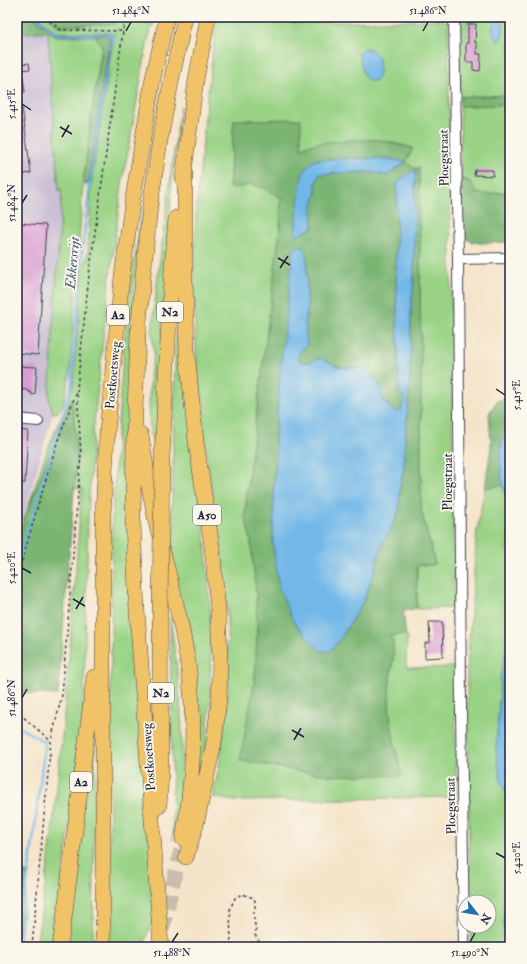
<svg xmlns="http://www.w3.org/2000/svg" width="527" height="964" font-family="'IM FELL Double Pica',serif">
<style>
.industrial{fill:#cbbfd5}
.green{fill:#9ad386;stroke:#5e7a60}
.forest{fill:#7bb573;stroke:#4e6c57;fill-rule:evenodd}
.water{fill:#71b7e8;stroke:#4a6c92}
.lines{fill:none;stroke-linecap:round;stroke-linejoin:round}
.stream{stroke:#71b7e8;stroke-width:2.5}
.building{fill:#d99cd2}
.highway-tunnel{stroke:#cabdad;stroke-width:15;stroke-dasharray:15 8;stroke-linecap:butt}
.minor-casing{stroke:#423f50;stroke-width:12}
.highway-casing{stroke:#423f50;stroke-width:16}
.path{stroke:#423f50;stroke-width:1.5;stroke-dasharray:3 3;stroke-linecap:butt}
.minor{stroke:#fff;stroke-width:10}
.highway{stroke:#f1c369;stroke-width:15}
.highway-bridge-casing{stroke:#423f50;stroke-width:16;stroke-linecap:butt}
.highway-bridge{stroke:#f1c369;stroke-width:15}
.ticks{fill:none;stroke:#22223b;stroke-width:1.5}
.labels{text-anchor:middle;stroke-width:3.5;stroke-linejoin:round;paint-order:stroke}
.shield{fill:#fbf7ec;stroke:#636270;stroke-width:1}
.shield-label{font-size:12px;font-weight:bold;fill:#22223b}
.street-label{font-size:13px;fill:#22223b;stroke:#fbf7ec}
.water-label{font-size:14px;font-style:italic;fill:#3e5678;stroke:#fbf7ec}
.neatline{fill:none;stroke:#22223b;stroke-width:1.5}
.ticks-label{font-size:10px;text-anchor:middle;fill:#22223b}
</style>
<rect width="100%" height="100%" fill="#fbf7ec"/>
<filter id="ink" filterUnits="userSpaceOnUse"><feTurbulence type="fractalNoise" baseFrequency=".025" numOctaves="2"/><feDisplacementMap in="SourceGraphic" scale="8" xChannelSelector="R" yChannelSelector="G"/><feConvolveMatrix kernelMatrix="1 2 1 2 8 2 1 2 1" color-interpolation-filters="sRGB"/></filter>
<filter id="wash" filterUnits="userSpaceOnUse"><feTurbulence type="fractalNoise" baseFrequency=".012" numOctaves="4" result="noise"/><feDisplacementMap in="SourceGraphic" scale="16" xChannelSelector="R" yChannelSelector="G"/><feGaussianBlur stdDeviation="0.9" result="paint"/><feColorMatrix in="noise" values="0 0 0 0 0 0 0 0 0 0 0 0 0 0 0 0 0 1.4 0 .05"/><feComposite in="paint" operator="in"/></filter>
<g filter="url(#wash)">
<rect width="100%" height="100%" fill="#f4e4c9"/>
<path class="industrial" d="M17,17H155L148,39L122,184L63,189L49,399L53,413L17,541Z"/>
<path class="green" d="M38,17H48L58,26L113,24L114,17H155L148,39L122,184L110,276L93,432L88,518L83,730L53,947H36C42,906 49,865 53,824C66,712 73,600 82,489L74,488L77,453L72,399L23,522L45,456L73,387L83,268L88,252L91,184L111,51L115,35L108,33H57Z
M217,17H292L290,23H295L442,20L447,22L448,24L451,274L454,608L419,609L417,608V566L418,565H433L435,563L421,509V363L419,167L416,169L406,162L413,148L373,140L319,143L301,149L234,120L229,187H242L250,184L264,188L281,197L280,229L248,482L245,515L251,542L256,591L257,634L255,679L243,761L255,762L260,764C290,769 321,777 352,775L390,719L389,689L393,658V641L390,636L404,634L406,635L407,637L406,665L408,668L455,667L456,797L234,801L213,797L220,761L228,697L227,608L220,546L205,441L196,352L194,281L196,211L207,99Z
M459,17H510V95L460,97Z
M50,31L55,35L59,36H97V39L100,42L102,47L94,97L83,184L70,372L63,406L57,413H53L49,399L62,189L59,191L48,32Z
M510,105V192L486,194L476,193L470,182L461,178L460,106Z
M181,106L172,184L161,352L157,464L150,432L149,400L151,371L154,354L152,333L157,283L175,142Z
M143,206L135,278L130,347L154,916L143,947H109L112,521L117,435L124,346L131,278Z
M178,305H180L206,548L210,611L211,652L210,698L207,740L198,789L171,561L175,354Z
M503,485L505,492L510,506V529L507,550L510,560V606L507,616L506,650L501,675L496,750L501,781L508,794L510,805V826L504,883V935L505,947H470V926H489V902H470L467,671L477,530L485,488Z
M170,617C178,672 185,728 181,785C180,803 176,822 173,840Z
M96,695L93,947H65Z"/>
<path class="forest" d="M17,17H35L50,31L17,34Z
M48,17H114V24L58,26Z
M105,35L110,36V39L109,44L88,184H83L94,97L101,57L102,47L100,42L97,39V36Z
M510,95V105L460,106V97Z
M301,119V148C313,141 365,138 379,140C390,142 402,145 413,148L406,162L416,169L419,167L421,363V509L435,563L433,565H419L417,566V608L403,611L406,635C401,633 395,635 390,636C397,649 392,664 390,678C386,711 395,744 402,776L352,775L337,776L311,773L259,764C253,761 246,763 240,760L255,679L257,634L256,591L251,542L245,516L248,482L280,229L281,197L264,188L250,184L242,187L229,188L234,120ZM346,158L391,159L406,162L388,175L366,172L319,174L316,183L317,190L315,199L312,208L313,227L300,184ZM416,169L415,188L414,278L411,308L410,380L404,455V467L400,486L399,509L396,518L381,547L375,570L363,602L341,638L319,649L295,624L273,546L274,487L276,459L275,438L280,373L286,326L301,246L305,249L307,260V312L305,320L307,345L297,356L302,362H309L320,358C336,366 342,369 360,368L383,391L381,397L388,406L395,411H400L403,405L404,396L399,393L396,263L397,182Z
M461,178L470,182L476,193L486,194L510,192V242L480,243L473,242L468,240L463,235L462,221Z
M72,398L77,453L58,695L17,693V544L23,522Z
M510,398V424C497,439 500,467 503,485L485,488L491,447L489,413L497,401Z
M17,872H27L20,936L17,933Z"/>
<path class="water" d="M35,17H38L57,33H108L115,35L111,51L91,184H88L100,101L111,37L105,35L57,36L50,31Z
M496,19L500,20L503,24C503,30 504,38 498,41C491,34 490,28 496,19Z
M365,48C371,48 376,53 379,58C379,64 380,71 378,77C377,79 375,81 373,81C363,84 359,59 359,52Z
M346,158L391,159L406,162L388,175L366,172L319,174L316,183V195L312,208L313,228L295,236L300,184L303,174L307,167L311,163L316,160Z
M416,169L415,188L414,278L411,308L410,380L404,455V467L400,486L399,509L396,518L381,547L375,570L363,602L341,638L335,646L329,651H321L311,641L295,624L289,612L279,588L273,546L274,487L276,459L275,438L280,373L293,249L301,246L305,249L307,260V312L305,320L307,345L297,356L302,362H309L320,358L339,367L350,368H360L368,371L380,385L383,391L381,397L388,406L395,411H400L403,405L404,396L399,394L396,263L397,182Z
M510,424V506C508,501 506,496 504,491C500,473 496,439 510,424Z
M510,606V805L507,794L501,781L496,750L501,675L506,650L507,616Z
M510,826V947H505L504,935V883Z"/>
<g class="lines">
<path class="stream" d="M17,567L71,387L82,253L90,183
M17,726L45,742L34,834L18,947"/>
</g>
<g id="blocks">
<path class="building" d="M468,24H476L475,43H477V54H481L480,71L473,70V62H466V43H468Z
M17,52H19L21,64L29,63L30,69L22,70L25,92L20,93L31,173L17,175Z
M475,170H493V176L474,175Z
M17,223L45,225L46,226L38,355L17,353Z
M17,366L37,367L35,394L32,395L31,392H29L27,390L17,389Z
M17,430L28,431L25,483L17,482Z
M429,622H442L443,657L425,658V643H430Z"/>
</g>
</g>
<g filter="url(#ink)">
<use href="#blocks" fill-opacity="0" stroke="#423f50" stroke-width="1"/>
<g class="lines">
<path class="highway-tunnel" d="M162,930L181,850"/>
<g class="minor-casing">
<path id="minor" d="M454,17L458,259L461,709L464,947
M458,259L510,258
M17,419L38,421"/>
</g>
<g class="highway-casing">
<path id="highway" d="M185,169V282L187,353L196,442L212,547L218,610L220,657L219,699L214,742L196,825L186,857
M183,179L196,80L208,17
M141,435L149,487L158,531
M162,457L171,282L176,218
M163,552C173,592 184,632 189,672C196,728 193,784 183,839
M159,806L161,774L160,611
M158,903L137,611L133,523L134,437L138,334L143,277L150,206L160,140L172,77L185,17
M60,947L65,911L94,677
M103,947V516L107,432L122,276L132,204L153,78L167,17"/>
</g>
<path class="path" d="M45,17L61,30L123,31
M286,17H303
M49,20L82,17
M17,579L37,508L58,440L77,391
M17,708L22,716L51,741
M32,947L51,741L62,695L81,454L77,389L89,275L125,17
M231,947L230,909L235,898L242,894L254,898C257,906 253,911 254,918C254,926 257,926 255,935L260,943L266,947"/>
<use href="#minor" class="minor"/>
<use href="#highway" class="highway"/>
<g class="highway-bridge-casing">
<path id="highway-bridge" d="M160,611L162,457
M158,903L161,947"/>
</g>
<use href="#highway-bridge" class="highway-bridge"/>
</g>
</g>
<path class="ticks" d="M126,31L131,22M423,31L428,22M22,104L31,110M60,127L72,134M62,137L69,125M22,203L27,195M278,258L290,265M280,268L288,256M496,389L505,395M22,568L31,573M73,599L85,606M76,609L83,597M22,698L27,689M292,730L304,737M294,740L301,728M496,853L505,858M172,942L178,933M470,942L475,933"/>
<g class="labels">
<g class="shield">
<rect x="157" y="302" width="26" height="20" rx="3"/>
<rect x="107" y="305" width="22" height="20" rx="3"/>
<rect x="193" y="505" width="28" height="20" rx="3"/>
<rect x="148" y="683" width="26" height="20" rx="3"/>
<rect x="70" y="772" width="22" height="20" rx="3"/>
</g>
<g class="shield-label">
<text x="170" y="316">N2</text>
<text x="118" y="319">A2</text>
<text x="207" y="519">A50</text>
<text x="161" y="697">N2</text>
<text x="81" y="786">A2</text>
</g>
<g class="street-label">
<text transform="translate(443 158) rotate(-91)" y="5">Ploegstraat</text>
<text transform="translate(112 375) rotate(-85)" y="5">Postkoetsweg</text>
<text transform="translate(447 482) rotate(-90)" y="5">Ploegstraat</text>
<text transform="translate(148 757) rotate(-94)" y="5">Postkoetsweg</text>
<text transform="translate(450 806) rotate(-91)" y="5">Ploegstraat</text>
</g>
<g class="water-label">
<text transform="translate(72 263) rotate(-85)" y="5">Ekkersrijt</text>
</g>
</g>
<rect width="527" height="964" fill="none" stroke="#fbf7ec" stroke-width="44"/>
<g transform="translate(477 914) rotate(121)"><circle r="19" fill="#fbf7ec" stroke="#a4a2a5"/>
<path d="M0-3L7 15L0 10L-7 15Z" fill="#1f6fb2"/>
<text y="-6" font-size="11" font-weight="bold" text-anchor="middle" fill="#22223b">N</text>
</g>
<rect x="22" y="22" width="483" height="920" class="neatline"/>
<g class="ticks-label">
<text x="131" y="14">51.484°N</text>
<text x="428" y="14">51.486°N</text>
<text transform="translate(11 104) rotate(-90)" y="4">5.415°E</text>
<text transform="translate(11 203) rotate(-90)" y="4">51.484°N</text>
<text transform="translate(516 395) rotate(-90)" y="4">5.415°E</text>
<text transform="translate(11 568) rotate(-90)" y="4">5.420°E</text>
<text transform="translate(11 698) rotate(-90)" y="4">51.486°N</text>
<text transform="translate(516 858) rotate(-90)" y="4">5.420°E</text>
<text x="172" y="956">51.488°N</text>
<text x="470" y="956">51.490°N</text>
</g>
</svg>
